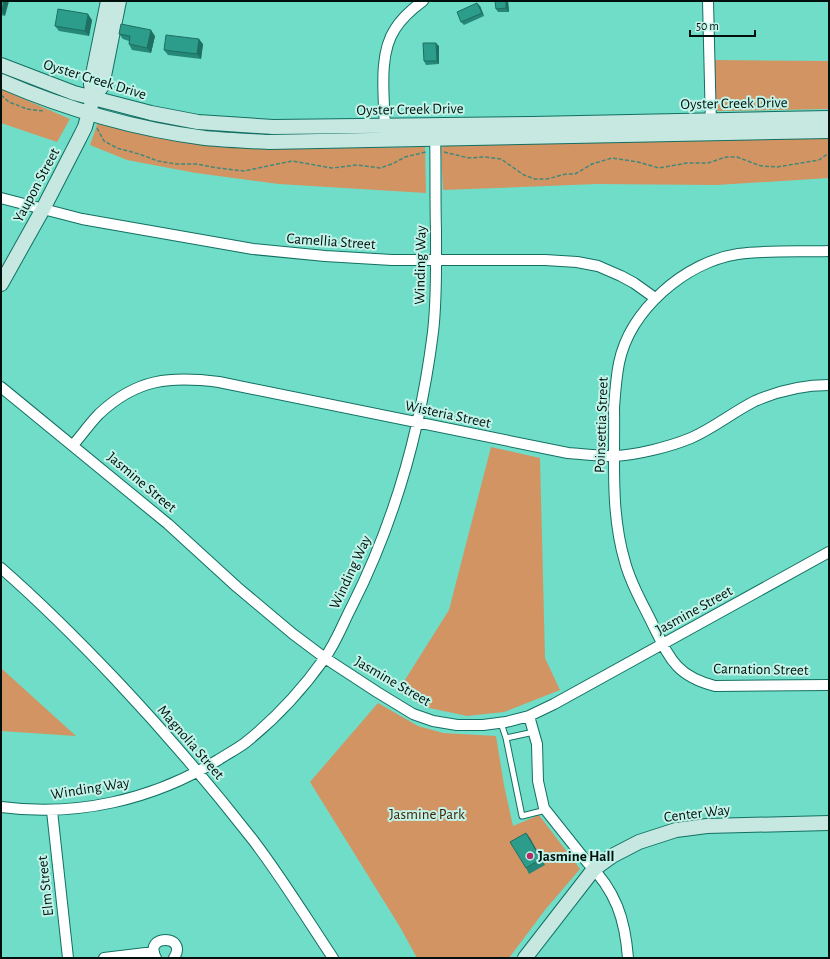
<svg xmlns="http://www.w3.org/2000/svg" width="830" height="959" font-family="'Alegreya Sans',sans-serif">
<style>
.green{fill:#d29462}
.lines{fill:none;stroke-linecap:round;stroke-linejoin:round}
.lane-casing{stroke:#127062;stroke-width:7}
.street-casing{stroke:#127062;stroke-width:12}
.secondary-casing{stroke:#127062;stroke-width:16}
.path{stroke:#42887b;stroke-width:1.5;stroke-dasharray:4 2;stroke-linecap:butt}
.lane{stroke:#fff;stroke-width:5}
.street{stroke:#fff;stroke-width:10}
.secondary{stroke:#c7e7e1;stroke-width:14}
.wall{fill:#258777}
.shaded-wall{fill:#1e6e61}
.building{fill:#2b9d8a;stroke:#1e6e61}
.poi-dot{fill:#b52a67;stroke:#c2f3e8;stroke-width:1.5}
.labels{text-anchor:middle;stroke-width:4;stroke-linejoin:round;paint-order:stroke}
.street-label{font-size:15px;fill:#00110d;stroke:#c2f3e8}
.park-label{font-size:15px;fill:#432305;stroke:#c2f3e8}
.poi-label{font-size:15px;font-weight:bold;fill:#00110d;stroke:#c2f3e8;text-anchor:start}
</style>
<rect width="100%" height="100%" fill="#70ddc8"/>
<path class="green" d="M714,60L829,61V109L717,111Z
M1,89L70,119L57,142L1,123Z
M98,122L116,128L188,142L228,146L276,149L425,147L426,193L279,184L196,173L127,160L90,145Z
M829,136V178L716,185L597,184L443,190L441,148L448,144Z
M491,447L540,458L545,658L560,690L504,712L467,716L425,707L398,691L449,610Z
M1,668L76,736L1,731Z
M378,703L418,726L443,733L496,736L504,785L513,826L539,815L580,869L545,910L509,958H417L400,927L310,782Z"/>
<g class="lines">
<g class="lane-casing">
<path id="lane" d="M501,723L506,738L534,732
M506,738L522,816L546,810"/>
</g>
<g class="street-casing">
<path id="street" d="M708,1L711,126
M385,132C385,101 377,56 395,29C402,18 412,9 423,1
M1,198L82,219L253,249L325,256L392,260H545L577,262L598,266L621,276L634,283L655,298
M829,251C799,252 768,250 738,254C685,262 630,310 619,363C616,378 615,393 614,408C615,459 610,512 625,562C631,585 643,604 653,625C670,659 676,676 715,686L829,685
M1,387L168,524L237,587L293,634L325,658L377,692L413,714L433,721L457,725H483L506,722L529,716L554,704L829,552
M73,445C82,435 90,423 99,414C137,378 171,376 219,382L568,453C583,454 598,456 614,456C637,455 669,447 691,438C714,428 733,412 755,401C778,391 804,385 829,385
M1,568C41,603 79,641 116,680C164,731 210,785 253,840C282,878 307,919 333,958
M529,716L537,744L538,781L544,808L587,862C616,891 625,919 628,958
M1,807C77,817 152,800 218,760C227,754 237,749 245,743C275,719 302,690 324,659C336,643 343,623 352,606C396,519 421,428 433,332C437,298 436,264 436,231C435,198 436,166 435,133
M52,811L68,958
M104,958L154,952
M156,958C142,934 189,934 174,958"/>
</g>
<g class="secondary-casing">
<path id="secondary" d="M1,65L74,93L151,113L198,122L273,127L532,124L829,118
M1,81C66,109 135,129 205,138C226,140 248,141 269,142L829,131
M93,98L91,84L108,1
M1,284L43,209L80,137L85,127L93,98L102,86L119,1
M525,958L594,869L612,856L639,842L676,830L707,826L829,823"/>
</g>
<path class="path" d="M1,95L9,102L27,109L44,111
M97,128L104,141L117,148L139,154L158,161L176,164H196L218,168L244,171L292,161L332,168L356,165L380,168L392,164L405,157L426,152
M444,152L469,158L485,157L501,159L524,175L535,179H547L566,174H575L592,164L612,158L638,162L659,168L687,163H708L726,157H737L761,166L777,167L819,160L829,153"/>
<use href="#lane" class="lane"/>
<use href="#street" class="street"/>
<use href="#secondary" class="secondary"/>
</g>
<path class="wall" d="M1,1L5,16L1,15Z
M495,1H508L509,12H498L496,9Z
M480,6L484,16L464,25L461,22Z
M92,20L89,36L59,31L55,26Z
M119,34L155,36L151,53L132,50L129,44V41L123,39Z
M203,44L201,59L168,55L164,50Z
M439,46V64L426,65L424,61Z
M526,833L545,865L529,874L526,868Z"/>
<path class="shaded-wall" d="M4,1H9L5,16L2,11Z
M506,1H508L509,12L506,8Z
M477,3L480,6L484,16L482,13Z
M88,14L92,20L89,36L85,31Z
M151,30L155,36L151,53L147,48Z
M199,39L203,44L201,59L197,54Z
M436,43L439,46V64L437,61Z
M526,833L530,838L545,865L541,859Z"/>
<path class="building" d="M1,1H4L2,11H1Z
M495,1H506V8L496,9Z
M477,3L482,13L461,22L457,12Z
M58,9L88,14L85,31L55,26Z
M121,24L151,30L147,48L129,44L130,36L119,34Z
M166,35L199,39L197,54L164,50Z
M423,43H436L437,61H424Z
M526,833L541,859L526,868L510,842Z"/>
<circle class="poi-dot" cx="530" cy="856" r="4"/>
<g class="labels">
<g class="street-label">
<text transform="translate(95 79) rotate(17)" y="5">Oyster Creek Drive</text>
<text transform="translate(734 103) rotate(-1)" y="5">Oyster Creek Drive</text>
<text transform="translate(410 109) rotate(-1)" y="5">Oyster Creek Drive</text>
<text transform="translate(36 185) rotate(-62)" y="5">Yaupon Street</text>
<text transform="translate(331 241) rotate(4)" y="5">Camellia Street</text>
<text transform="translate(420 265) rotate(-89)" y="5">Winding Way</text>
<text transform="translate(448 414) rotate(12)" y="5">Wisteria Street</text>
<text transform="translate(601 425) rotate(-88)" y="5">Poinsettia Street</text>
<text transform="translate(142 482) rotate(40)" y="5">Jasmine Street</text>
<text transform="translate(350 572) rotate(-65)" y="5">Winding Way</text>
<text transform="translate(694 610) rotate(-29)" y="5">Jasmine Street</text>
<text transform="translate(761 669) rotate(1)" y="5">Carnation Street</text>
<text transform="translate(393 681) rotate(30)" y="5">Jasmine Street</text>
<text transform="translate(191 742) rotate(49)" y="5">Magnolia Street</text>
<text transform="translate(90 788) rotate(-9)" y="5">Winding Way</text>
<text transform="translate(697 813) rotate(-7)" y="5">Center Way</text>
<text transform="translate(45 886) rotate(-96)" y="5">Elm Street</text>
</g>
<g class="park-label">
<text x="427" y="819">Jasmine Park</text>
</g>
<g class="poi-label">
<text x="538" y="861">Jasmine Hall</text>
</g>
</g>
<rect width="830" height="959" fill="none" stroke="#00110d" stroke-width="4"/>
<path d="M690 30v6h65v-6" fill="none" stroke="#00110d" stroke-width="2"/>
<text x="696" y="30" font-size="12" fill="#00110d" stroke="#c2f3e8" stroke-width="3" paint-order="stroke">50 m</text>
</svg>
